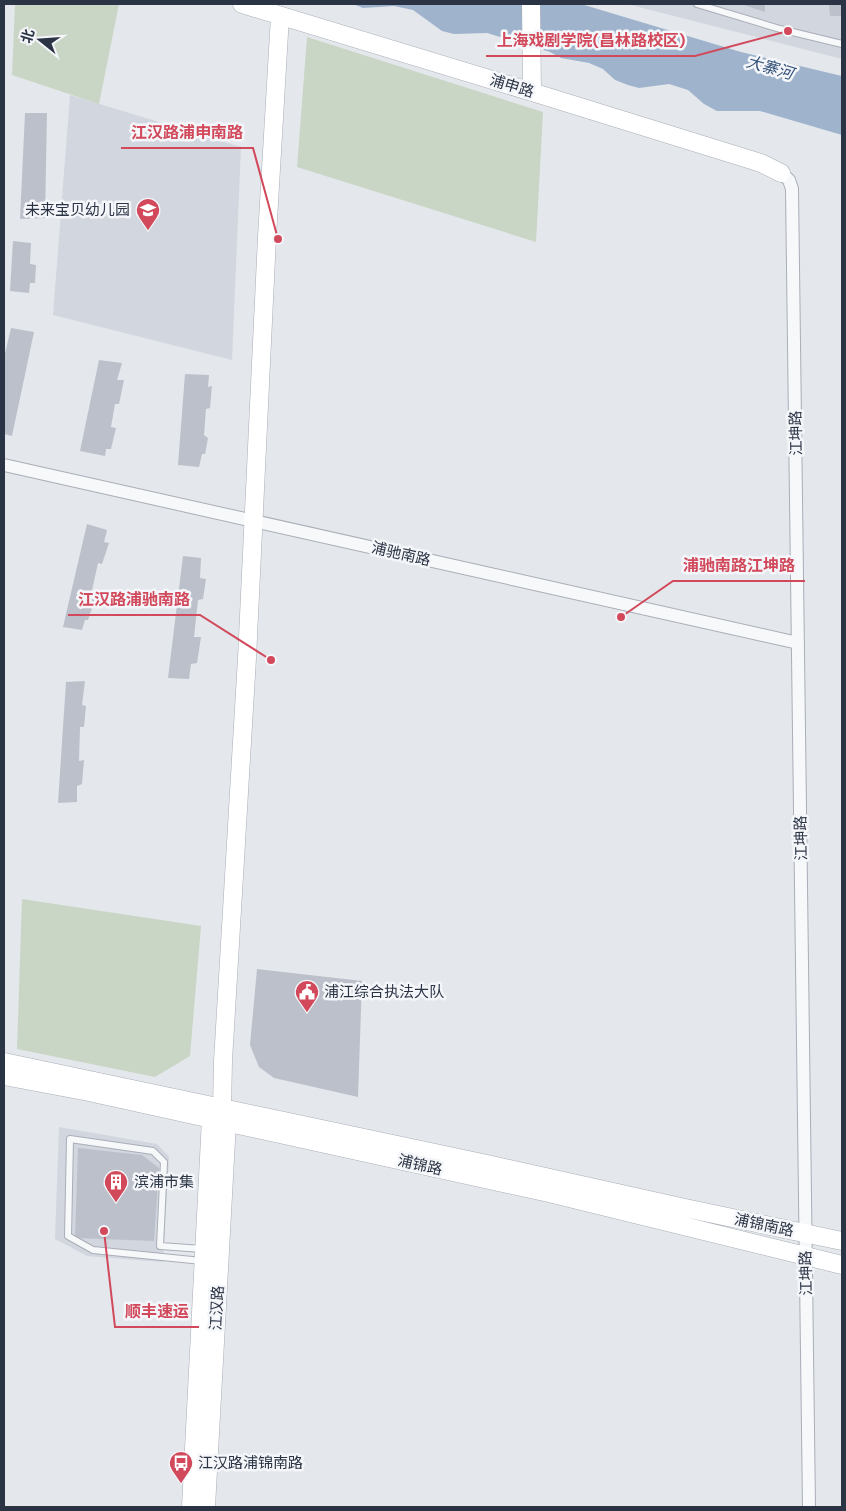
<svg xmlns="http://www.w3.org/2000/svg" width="846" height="1511" font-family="'DM Sans','Noto Sans SC',sans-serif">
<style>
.built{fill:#d2d6de}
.green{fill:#c9d6c5}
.water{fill:#9fb4cc}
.building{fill:#bbc0ca}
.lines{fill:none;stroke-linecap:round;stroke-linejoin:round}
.lane-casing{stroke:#a9aeb7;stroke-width:8}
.street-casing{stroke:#a9aeb7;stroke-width:14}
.secondary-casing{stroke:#a9aeb7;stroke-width:19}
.lane{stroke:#f7f8fa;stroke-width:6}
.street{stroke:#f7f8fa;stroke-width:12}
.secondary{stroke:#fff;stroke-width:18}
.labels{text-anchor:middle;stroke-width:5;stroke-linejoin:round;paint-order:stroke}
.street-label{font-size:15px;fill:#2b3445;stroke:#f4f6f9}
.poi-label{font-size:15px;fill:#2b3445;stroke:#f4f6f9;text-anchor:start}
.water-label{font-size:16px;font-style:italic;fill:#34527a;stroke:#f4f6f9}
.leader{fill:none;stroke:#d1495b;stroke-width:2}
.callout-dot{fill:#d1495b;stroke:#f4f6f9;stroke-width:2}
.callout-label{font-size:16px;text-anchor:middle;font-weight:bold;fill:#d1495b;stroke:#f4f6f9;stroke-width:5;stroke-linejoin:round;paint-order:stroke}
</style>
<rect width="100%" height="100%" fill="#e4e7ec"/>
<path class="built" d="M627,4H842V59Z
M70,95L241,147L232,360L53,315Z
M59,1127L157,1144L169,1156L163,1262L87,1256L55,1239Z"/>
<path class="green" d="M15,4H119L99,104L12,75Z
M307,37L543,112L536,242L297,167Z
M22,899L201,926L190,1056L155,1077L17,1049Z"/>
<path class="water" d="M353,4H581L741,52L842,76V135L760,111H717L704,104L688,90L669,84L639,88L628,85L615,80L603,69L589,63L561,58L550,52L487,33L454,34L442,31L413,10L394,6L363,8Z"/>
<path class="building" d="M741,4H765V12Z
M829,4H842V16H830Z
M25,113H47L45,218L20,219Z
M13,241L31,243L30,264L36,265L35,283H30L29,293L10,291Z
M11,328L34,332L12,436L4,434V358Z
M99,360L122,363L117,380H124L119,404H115L111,427L116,428L111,449H106L105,456L80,451Z
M185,374L209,375L208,387L212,386L210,408L206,409L204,435L208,438L205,454H202L199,467L178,465Z
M87,524L107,530L104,542L109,543L102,564L98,563L90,599H95L88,620H85L82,630L63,627Z
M183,556L201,558L200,578L206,579L203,599L198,600L194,637H201L197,663L191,664L189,679L168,678Z
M85,681L82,705L86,706L84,727H80L79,761L84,760L82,784L77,786V802L58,803L66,682Z
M257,969L362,981L358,1097L274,1078L259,1067L250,1045Z
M78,1148L142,1155L159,1168L154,1241L75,1238Z"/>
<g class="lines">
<g class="lane-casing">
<path id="lane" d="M697,4L780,29L842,44
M202,1261L93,1250L68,1236L70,1139L153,1151L164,1162L160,1246L203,1249"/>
</g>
<g class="street-casing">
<path id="street" d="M781,173L789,180L792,189L809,1507
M4,465L798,643"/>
</g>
<g class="secondary-casing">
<path id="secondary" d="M242,4L532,92L761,163L781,173
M531,4L532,92
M4,1062L487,1164L685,1208L842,1241
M4,1076L89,1092L549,1193L842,1265
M191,1507L211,1119L220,1111
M206,1507L227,1122L222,1109L223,1061L247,658L267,237L280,16"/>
</g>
<use href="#lane" class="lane"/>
<use href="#street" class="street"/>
<use href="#secondary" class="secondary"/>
</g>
<defs>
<g id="school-pin" transform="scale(1.25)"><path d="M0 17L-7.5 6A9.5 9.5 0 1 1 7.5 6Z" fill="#d1495b" stroke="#f4f6f9"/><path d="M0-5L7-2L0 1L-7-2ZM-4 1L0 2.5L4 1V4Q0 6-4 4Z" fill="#fff"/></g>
<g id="civic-pin" transform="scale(1.25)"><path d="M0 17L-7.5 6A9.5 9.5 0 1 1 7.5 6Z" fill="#d1495b" stroke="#f4f6f9"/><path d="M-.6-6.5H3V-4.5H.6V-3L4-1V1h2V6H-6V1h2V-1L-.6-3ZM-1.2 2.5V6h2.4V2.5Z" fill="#fff"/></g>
<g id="building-pin" transform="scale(1.25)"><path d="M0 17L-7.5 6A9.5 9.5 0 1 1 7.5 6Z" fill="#d1495b" stroke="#f4f6f9"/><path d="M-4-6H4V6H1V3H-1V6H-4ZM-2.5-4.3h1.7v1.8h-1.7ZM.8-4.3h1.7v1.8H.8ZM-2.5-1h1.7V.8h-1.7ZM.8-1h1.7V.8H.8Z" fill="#fff"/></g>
<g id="bus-pin" transform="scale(1.25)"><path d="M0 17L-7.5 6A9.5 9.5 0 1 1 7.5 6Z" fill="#d1495b" stroke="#f4f6f9"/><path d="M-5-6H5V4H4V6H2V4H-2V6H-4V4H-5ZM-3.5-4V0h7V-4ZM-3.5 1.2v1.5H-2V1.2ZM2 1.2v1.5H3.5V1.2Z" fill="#fff"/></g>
</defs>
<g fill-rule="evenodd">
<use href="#school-pin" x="148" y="210"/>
<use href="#civic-pin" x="307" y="992"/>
<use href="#building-pin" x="116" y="1182"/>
<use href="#bus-pin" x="181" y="1463"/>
</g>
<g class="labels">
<g class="street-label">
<text transform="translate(512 86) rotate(17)" y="5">浦申路</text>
<text transform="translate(796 433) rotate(-91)" y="5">江坤路</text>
<text transform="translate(401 554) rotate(13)" y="5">浦驰南路</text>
<text transform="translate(801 838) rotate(-91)" y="5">江坤路</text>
<text transform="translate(420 1165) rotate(13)" y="5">浦锦路</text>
<text transform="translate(764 1225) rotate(12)" y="5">浦锦南路</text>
<text transform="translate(806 1273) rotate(-91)" y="5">江坤路</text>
<text transform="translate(217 1308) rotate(-87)" y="5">江汉路</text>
</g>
<g class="poi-label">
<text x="130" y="215" text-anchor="end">未来宝贝幼儿园</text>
<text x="324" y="997">浦江综合执法大队</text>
<text x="134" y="1187">滨浦市集</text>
<text x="198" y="1468">江汉路浦锦南路</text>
</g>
<g class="water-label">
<text transform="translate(770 67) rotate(16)" y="6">大寨河</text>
</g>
</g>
<path class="leader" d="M788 31L695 56H486M278 239L253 148H121M621 617L673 581H805M271 660L200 615H68M104 1231L115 1327H199"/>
<g class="callout-dot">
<circle cx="788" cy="31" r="5"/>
<circle cx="278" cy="239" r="5"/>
<circle cx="621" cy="617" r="5"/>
<circle cx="271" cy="660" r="5"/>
<circle cx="104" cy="1231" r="5"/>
</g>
<g class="callout-label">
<text x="591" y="46">上海戏剧学院(昌林路校区)</text>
<text x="187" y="138">江汉路浦申南路</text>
<text x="739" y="571">浦驰南路江坤路</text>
<text x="134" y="605">江汉路浦驰南路</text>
<text x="157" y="1317">顺丰速运</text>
</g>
<rect width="846" height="1511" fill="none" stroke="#2b3445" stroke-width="10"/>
<g transform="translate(40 40) rotate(287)" stroke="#f4f6f9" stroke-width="4" paint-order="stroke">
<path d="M0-4L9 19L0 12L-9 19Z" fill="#2b3445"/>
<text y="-8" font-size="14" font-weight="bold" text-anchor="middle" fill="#2b3445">北</text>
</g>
</svg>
